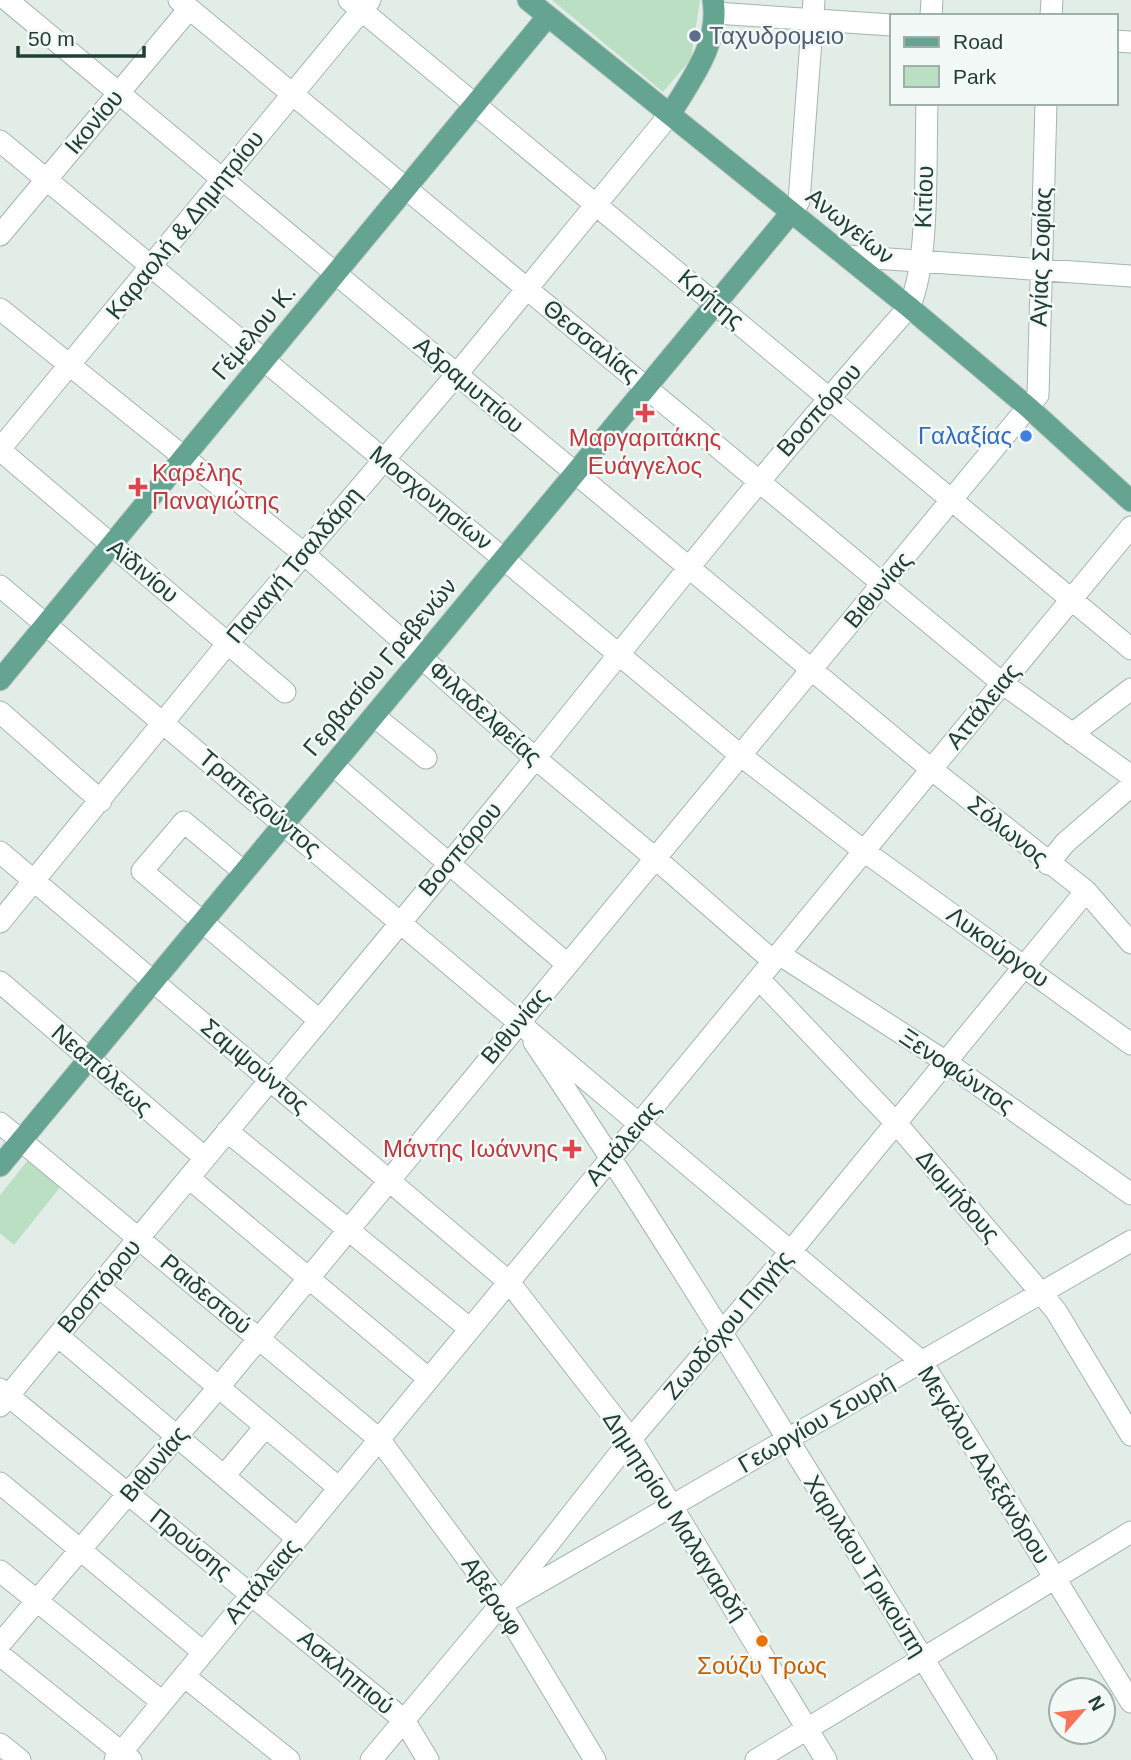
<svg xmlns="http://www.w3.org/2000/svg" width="1131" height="1760" font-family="Helvetica,sans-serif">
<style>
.green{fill:#badfc2}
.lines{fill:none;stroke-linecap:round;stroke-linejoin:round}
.minor-casing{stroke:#a4b5af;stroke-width:23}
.major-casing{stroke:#c1c9c6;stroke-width:23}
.minor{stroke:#fff;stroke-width:21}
.major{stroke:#65a491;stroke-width:21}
.service-dot{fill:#5c6f8a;stroke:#f3f9f6;stroke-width:2.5}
.health-dot{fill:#e0444e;stroke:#f3f9f6;stroke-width:2.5}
.shop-dot{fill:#3f7fe0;stroke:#f3f9f6;stroke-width:2.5}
.food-dot{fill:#e8710a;stroke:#f3f9f6;stroke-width:2.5}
.labels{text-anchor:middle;stroke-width:5;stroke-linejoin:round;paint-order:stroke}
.service-label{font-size:24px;fill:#4e5e75;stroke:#f3f9f6;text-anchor:start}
.street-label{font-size:24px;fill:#213f35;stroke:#f3f9f6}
.shop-label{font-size:24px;fill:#366cbe;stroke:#f3f9f6;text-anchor:end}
.health-label{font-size:24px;fill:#be3a42;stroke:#f3f9f6}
.food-label{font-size:24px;fill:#c56008;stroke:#f3f9f6}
</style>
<rect width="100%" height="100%" fill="#e2ede8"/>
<path class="green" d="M552,0H700L691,59L663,92Z
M29,1159L62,1185L14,1245L0,1233V1195Z"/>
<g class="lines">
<g class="minor-casing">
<path id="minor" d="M7,0L931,769L1086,891L1131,943
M179,0L1002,683L1131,776
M349,0L1131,649
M715,13L891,25
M931,16L932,0
M1051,16L1052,0
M1115,41L1131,42
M0,141L740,755L864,851L1131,1044
M791,213L799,201L814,0
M0,235L189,9
M846,256L1131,276
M0,309L303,553L535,758L655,858L773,961
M0,449L370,0
M0,450L285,692
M0,586L922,1362L1131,1702
M0,712L101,801
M374,716L426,758
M1072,734L1131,689
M333,765L567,964
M0,852L509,1282L631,1439L826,1760
M1048,864L1065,843L1131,786
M244,872L184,822L142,871L319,1020
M0,922L228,643L457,374L671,113
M779,954L946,1062L1131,1194
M759,979L896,1123L1041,1293L1056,1311L1131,1435
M0,982L205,1158
M534,1042C692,1277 836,1520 986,1760
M0,1123L379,1439L501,1604L595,1760
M227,1131L470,1329
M189,1178L429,1379
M99,1287L339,1488
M58,1336L297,1538
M0,1389L404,1720L428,1760
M0,1406C177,1190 358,977 534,760C657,607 778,454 909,307C930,262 925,157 927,103
M224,1476L265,1427
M0,1483L203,1652
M0,1571L162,1702
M512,1598L1131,1241
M0,1644L218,1388L1038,395L1046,103
M0,1655L131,1760
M184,1676L289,1760
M0,1744L20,1760
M115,1760L1131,527
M371,1760L501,1604L631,1439L791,1251L1086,891
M756,1760L1131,1532"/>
</g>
<g class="major-casing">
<path id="major" d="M528,0L909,307L1029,408L1131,501
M671,113C692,78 720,43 713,0
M0,680L548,16
M0,1166L791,213"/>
</g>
<use href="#minor" class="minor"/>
<use href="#major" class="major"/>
</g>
<circle class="service-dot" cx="695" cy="36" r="7"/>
<g class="health-dot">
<path d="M641.5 402.5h7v7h7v7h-7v7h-7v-7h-7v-7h7z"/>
<path d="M134.5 476.5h7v7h7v7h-7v7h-7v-7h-7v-7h7z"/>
<path d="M568.5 1138.5h7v7h7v7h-7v7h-7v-7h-7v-7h7z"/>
</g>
<circle class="shop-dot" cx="1026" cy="436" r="7"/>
<circle class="food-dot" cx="762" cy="1641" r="7"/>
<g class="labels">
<g class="service-label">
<text x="709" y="44">Ταχυδρομειο</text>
</g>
<g class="street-label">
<text transform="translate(94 122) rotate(-50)" y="8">Ικονίου</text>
<text transform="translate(924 197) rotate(-88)" y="8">Κιτίου</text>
<text transform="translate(185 225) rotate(-51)" y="8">Καραολή &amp; Δημητρίου</text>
<text transform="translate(850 226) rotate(39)" y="8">Ανωγείων</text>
<text transform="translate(1041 257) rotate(-88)" y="8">Αγίας Σοφίας</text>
<text transform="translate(711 299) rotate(40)" y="8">Κρήτης</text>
<text transform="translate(254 332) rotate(-50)" y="8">Γέμελου Κ.</text>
<text transform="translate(591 341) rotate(39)" y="8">Θεσσαλίας</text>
<text transform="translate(469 385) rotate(40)" y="8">Αδραμυττίου</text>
<text transform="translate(819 410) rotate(-49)" y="8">Βοσπόρου</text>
<text transform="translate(431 498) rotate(39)" y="8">Μοσχονησίων</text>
<text transform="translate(294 565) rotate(-50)" y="8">Παναγή Τσαλδάρη</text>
<text transform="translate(143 571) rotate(40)" y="8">Αϊδινίου</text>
<text transform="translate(878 590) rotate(-50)" y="8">Βιθυνίας</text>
<text transform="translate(380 667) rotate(-50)" y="8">Γερβασίου Γρεβενών</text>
<text transform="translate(983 706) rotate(-51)" y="8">Αττάλειας</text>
<text transform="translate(485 713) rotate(42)" y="8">Φιλαδελφείας</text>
<text transform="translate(260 803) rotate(40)" y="8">Τραπεζούντος</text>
<text transform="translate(1008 831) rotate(39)" y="8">Σόλωνος</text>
<text transform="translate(460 849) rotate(-50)" y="8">Βοσπόρου</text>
<text transform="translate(998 947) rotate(36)" y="8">Λυκούργου</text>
<text transform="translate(515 1026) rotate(-50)" y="8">Βιθυνίας</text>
<text transform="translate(255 1066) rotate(40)" y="8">Σαμψούντος</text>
<text transform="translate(102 1070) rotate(41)" y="8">Νεαπόλεως</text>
<text transform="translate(957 1071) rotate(34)" y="8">Ξενοφώντος</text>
<text transform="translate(623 1143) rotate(-50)" y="8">Αττάλειας</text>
<text transform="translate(958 1196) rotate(49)" y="8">Διομήδους</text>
<text transform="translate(99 1286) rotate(-50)" y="8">Βοσπόρου</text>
<text transform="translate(206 1294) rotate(40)" y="8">Ραιδεστού</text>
<text transform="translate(728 1325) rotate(-50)" y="8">Ζωοδόχου Πηγής</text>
<text transform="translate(816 1423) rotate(-30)" y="8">Γεωργίου Σουρή</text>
<text transform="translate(154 1464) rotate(-50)" y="8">Βιθυνίας</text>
<text transform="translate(984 1465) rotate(58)" y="8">Μεγάλου Αλεξάνδρου</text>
<text transform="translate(675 1516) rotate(57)" y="8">Δημητρίου Μαλαγαρδή</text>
<text transform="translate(191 1544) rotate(39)" y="8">Προύσης</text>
<text transform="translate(865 1566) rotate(58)" y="8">Χαριλάου Τρικούπη</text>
<text transform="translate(262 1581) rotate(-50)" y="8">Αττάλειας</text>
<text transform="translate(492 1596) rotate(56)" y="8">Αβέρωφ</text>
<text transform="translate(346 1672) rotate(40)" y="8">Ασκληπιού</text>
</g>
<g class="shop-label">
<text x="1012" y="444">Γαλαξίας</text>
</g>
<g class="health-label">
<text x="645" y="446">Μαργαριτάκης<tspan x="645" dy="28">Ευάγγελος</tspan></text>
<text x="152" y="481" text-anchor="start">Καρέλης<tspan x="152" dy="28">Παναγιώτης</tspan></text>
<text x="558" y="1157" text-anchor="end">Μάντης Ιωάννης</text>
</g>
<g class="food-label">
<text x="762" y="1674">Σούζυ Τρως</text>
</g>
</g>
<rect x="890" y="14" width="228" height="91" fill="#f3f9f6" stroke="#9fafa9" stroke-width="2"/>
<rect x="904" y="37" width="35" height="10" fill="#65a491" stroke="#9fafa9" stroke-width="2"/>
<text x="953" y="49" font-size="21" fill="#213f35">Road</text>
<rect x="904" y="66" width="35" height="21" fill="#badfc2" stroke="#9fafa9" stroke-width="2"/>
<text x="953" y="84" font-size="21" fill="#213f35">Park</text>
<g transform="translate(1082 1711) rotate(62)"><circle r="33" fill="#f3f9f6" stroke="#9fafa9" stroke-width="2"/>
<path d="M0-5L12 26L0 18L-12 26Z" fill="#f77556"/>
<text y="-10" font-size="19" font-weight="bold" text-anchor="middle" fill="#213f35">N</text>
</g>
<path d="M18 46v10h126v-10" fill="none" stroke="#213f35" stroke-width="3.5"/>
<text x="28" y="46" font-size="21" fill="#213f35" stroke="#f3f9f6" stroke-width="5" paint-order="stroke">50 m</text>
</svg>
